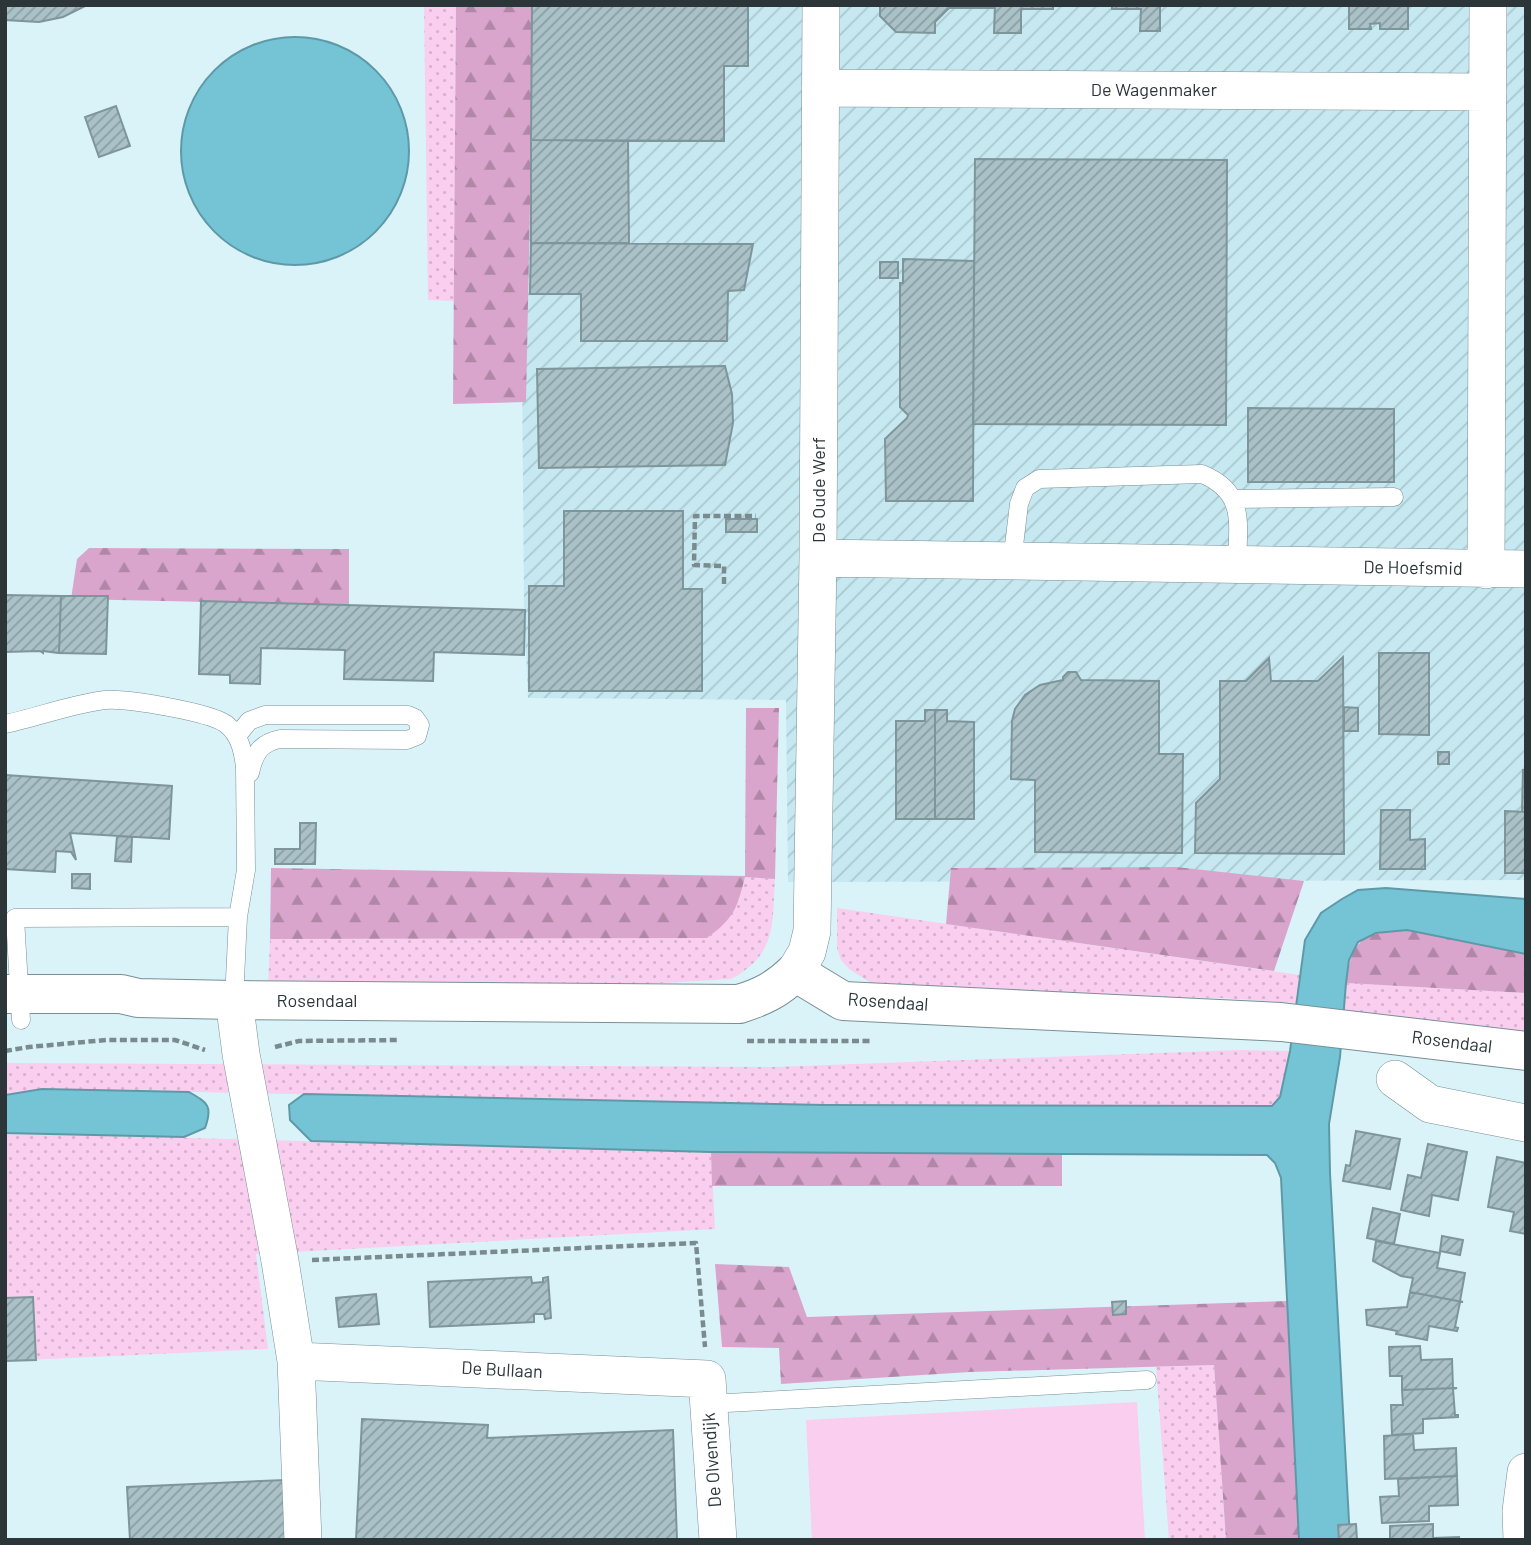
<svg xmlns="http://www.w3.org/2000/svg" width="1531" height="1545" font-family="Barlow,sans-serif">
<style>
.industrial{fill:url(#industrial-furrows)}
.grass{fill:url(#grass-dots)}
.forest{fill:url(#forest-firs)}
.park{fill:#faceef}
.water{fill:#75c4d6;stroke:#5f99a7;stroke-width:2}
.building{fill:url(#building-hatch);stroke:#7e959b;stroke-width:2}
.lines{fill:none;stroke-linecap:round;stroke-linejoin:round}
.service-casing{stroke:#788f95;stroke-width:19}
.minor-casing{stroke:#788f95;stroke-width:38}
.tertiary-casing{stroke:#788f95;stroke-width:40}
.path{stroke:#7a8b8f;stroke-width:4.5;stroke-dasharray:7 3.5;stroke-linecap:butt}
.service{stroke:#fff;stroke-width:18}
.minor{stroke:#fff;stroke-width:37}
.tertiary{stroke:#fff;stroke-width:38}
.labels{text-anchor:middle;stroke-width:5;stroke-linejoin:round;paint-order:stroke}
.street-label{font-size:18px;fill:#2c3638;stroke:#fff}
</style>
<defs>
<pattern id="industrial-furrows" width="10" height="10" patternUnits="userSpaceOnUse" patternTransform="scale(1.75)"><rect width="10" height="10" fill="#c6e8f1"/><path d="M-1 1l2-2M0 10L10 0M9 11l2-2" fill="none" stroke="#aac8cf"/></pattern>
<pattern id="grass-dots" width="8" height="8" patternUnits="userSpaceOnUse" patternTransform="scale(1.75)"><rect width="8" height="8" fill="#faceef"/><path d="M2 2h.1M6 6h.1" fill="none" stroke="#d6b2ce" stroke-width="1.8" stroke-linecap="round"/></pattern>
<pattern id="forest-firs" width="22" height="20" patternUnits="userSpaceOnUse" patternTransform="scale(1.75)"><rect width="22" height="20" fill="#daa5cd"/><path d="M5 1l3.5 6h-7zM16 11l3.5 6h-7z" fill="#b187a7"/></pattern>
<pattern id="building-hatch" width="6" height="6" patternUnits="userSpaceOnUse" patternTransform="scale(1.75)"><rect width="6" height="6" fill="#a9c1c7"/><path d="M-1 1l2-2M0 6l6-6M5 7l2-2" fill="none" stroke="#8a9ea3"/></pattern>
</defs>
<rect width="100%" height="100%" fill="#daf3f9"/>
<path class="industrial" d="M519,5H1526V880L788,882L786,700L528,698L524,605Z"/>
<path class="grass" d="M424,5H456L454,301L428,300Z
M745,876L775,879C772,925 777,954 731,979L577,988L268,987L270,939L707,938L739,900Z
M837,908L1300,975L1296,1003L1221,998L950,994L871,983L849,969L841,960L837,948Z
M1346,983L1526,993V1039L1343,1010Z
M1240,1050L1290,1051L1280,1097L1273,1106L825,1105L42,1089L5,1095V1063L773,1067Z
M5,1133L711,1152L715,1229L256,1254L268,1349L5,1361Z
M1214,1365L1226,1540H1169L1156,1367Z"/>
<path class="forest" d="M456,5H534L526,402L453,404Z
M89,548L349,549V605L71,599L77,559Z
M746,708H779L775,879L745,877C737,909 734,918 707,938L270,939L271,868L745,876Z
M1176,867L1304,881L1274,971L946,924L951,868Z
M1407,930L1526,954V993L1346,983C1353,937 1362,934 1407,930Z
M711,1152L1062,1153V1186H712Z
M715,1264L789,1267L807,1317L1288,1301L1299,1540H1226L1214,1365L970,1372L781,1384L779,1348L722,1347Z"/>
<path class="park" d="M1137,1402L1145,1540H812L806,1420Z"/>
<path class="water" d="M181 151a114 114 0 1 1 228 0a114 114 0 1 1-228 0Z
M1386,888L1526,899V954L1407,930L1376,933L1358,942L1349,960L1346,983L1340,1057L1329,1124L1330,1173L1350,1540H1299L1281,1178L1275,1163L1267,1155L711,1152L311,1141L290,1120L289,1105L304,1094L825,1105L1272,1106L1280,1097L1290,1051L1305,940L1321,913L1342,899L1358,890Z
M42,1089L189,1092C208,1103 213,1106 205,1128L184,1137L5,1133V1095Z"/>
<path class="building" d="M5,5H87L63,17L39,22L5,20Z
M532,5H748V66H724V141L531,140Z
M880,5H995V8H949L935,22V33L896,32L880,16Z
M995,5H1053V9H1021V33H994Z
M1112,5H1160V31H1140L1141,9H1112Z
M1349,5H1408V29H1380V23L1370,24L1371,29H1349Z
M116,106L130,146L99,157L85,117Z
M531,140L628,141L629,243H531Z
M975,159L1227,160L1226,425L973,424Z
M531,243L704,244H753L744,290L728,291L727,341H581V294H530Z
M903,259L974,261L973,501H886L885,439L907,418L908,415L900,407V283H903Z
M880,262H898V278H880Z
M725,366L732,394L733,423L725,465L539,468L537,369Z
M1248,408L1394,409V482H1248Z
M564,511H683V589H702V691H529V586H564Z
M726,519H757V532H726Z
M5,595L61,596L59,653L43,651V653L40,651L5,652Z
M61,596H108L106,654L59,653Z
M201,601L525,610L524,655L434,652L433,681L344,679L345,650L261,648L260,684L230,683V675L199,674Z
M1379,653H1429V735L1379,734Z
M1343,657L1344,854L1195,853L1196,803L1220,779V681H1246L1269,658L1271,681H1318Z
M1068,672H1076L1081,680L1159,681V754H1183L1182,853L1035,852V780L1011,779L1012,721L1015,709L1025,695L1040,685L1063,680V677Z
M1344,707L1358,708V731H1344Z
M925,710H935V819H896V721H925Z
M935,710H947V721L974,722V819H935Z
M1438,752H1449V764H1438Z
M1523,770H1526V812H1522Z
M5,775L172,786L169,839L70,833L76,860L71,852L56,851L55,872L5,869Z
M1381,810H1410V840L1425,839V869H1380Z
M1505,811L1526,812V873H1505Z
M300,823H316L315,864H275V849H300Z
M117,836L132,837L131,862L115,861Z
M72,874H90V889L72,888Z
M1356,1131L1400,1139L1390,1189L1343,1181L1346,1165L1350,1166Z
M1428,1144L1467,1152L1458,1200L1432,1195L1429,1216L1401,1210L1408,1175L1421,1178Z
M1497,1157L1526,1163V1234L1510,1231L1514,1212L1488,1207Z
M1373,1208L1400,1214L1394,1244L1367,1238Z
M1442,1236L1463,1240L1460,1255L1440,1251Z
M1376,1241L1440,1253L1437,1268L1465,1273L1460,1301L1463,1302L1410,1292L1413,1278L1401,1276L1373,1261Z
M531,1277L532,1283L543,1282V1278L548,1277L551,1318L545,1319L544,1314H534V1322L430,1327L428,1282Z
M1410,1292L1463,1302H1460L1455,1327L1458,1328L1457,1331L1429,1326L1427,1340L1396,1334L1397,1331L1367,1325L1366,1310L1407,1307Z
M376,1294L379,1324L339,1327L336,1298Z
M33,1297L36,1360L5,1361V1298Z
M1126,1301V1314L1113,1315L1112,1302Z
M1420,1346L1421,1360L1452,1359L1453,1388H1457L1402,1390V1376H1390L1389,1347Z
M1453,1389L1455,1415H1458V1417L1423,1419V1433L1392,1435L1391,1405H1403L1402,1390L1457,1388Z
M362,1419L488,1425L487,1438L673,1430L677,1540H356Z
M1413,1434L1414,1450L1456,1448L1457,1476L1385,1479L1384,1436Z
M1457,1476L1458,1505L1429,1506V1521L1382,1523L1380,1497L1399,1496L1398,1479Z
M285,1480L287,1540H130L127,1487Z
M1356,1524L1357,1540H1339L1338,1525Z
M1433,1524V1538L1459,1537V1540H1390V1526Z"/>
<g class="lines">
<g class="service-casing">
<path id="service" d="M1234,499L1394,497
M1012,562L1019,504L1025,488L1039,479L1202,474C1246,492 1238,523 1237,564
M5,724C38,717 72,704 105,700C126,698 209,712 226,724C240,735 243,751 245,767L246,870L238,917L234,1000
M237,736L249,721L265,715H408L415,718L420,725L417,736L407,740L280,739C260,743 254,754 250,773
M21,1020L15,918L238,917
M708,1404L1147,1380"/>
</g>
<g class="minor-casing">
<path id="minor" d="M820,88L1488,92
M818,558L1526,569
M1486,570L1488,5
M795,972L807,952L812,931L818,558L821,5
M234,1000L241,1054L280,1261L296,1361L303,1540
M1395,1079L1430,1104L1526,1123
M296,1361L707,1379L718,1540
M1522,1540L1521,1511L1526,1472"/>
</g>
<g class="tertiary-casing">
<path id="tertiary" d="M5,994H121L138,998L234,1000L739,1004C762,997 778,989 795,972L843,1001L1281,1022L1526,1051"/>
</g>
<path class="path" d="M724,584V566L694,565L695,516H756
M747,1041H872
M275,1047L299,1041L399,1040
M5,1051L29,1047L106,1040H175L205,1050
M312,1260L696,1243L705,1347"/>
<use href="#service" class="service"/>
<use href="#minor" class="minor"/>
<use href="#tertiary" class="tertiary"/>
</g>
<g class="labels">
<g class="street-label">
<text x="1154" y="96">De Wagenmaker</text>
<text transform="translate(819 490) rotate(-90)" y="6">De Oude Werf</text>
<text transform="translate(1413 568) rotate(1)" y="6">De Hoefsmid</text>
<text x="317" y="1007">Rosendaal</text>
<text transform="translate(888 1002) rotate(4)" y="6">Rosendaal</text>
<text transform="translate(1452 1042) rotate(7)" y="6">Rosendaal</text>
<text transform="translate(502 1370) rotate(3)" y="6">De Bullaan</text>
<text transform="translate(712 1460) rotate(-94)" y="6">De Olvendijk</text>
</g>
</g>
<rect width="1531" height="1545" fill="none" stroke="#2c3638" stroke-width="14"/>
</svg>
